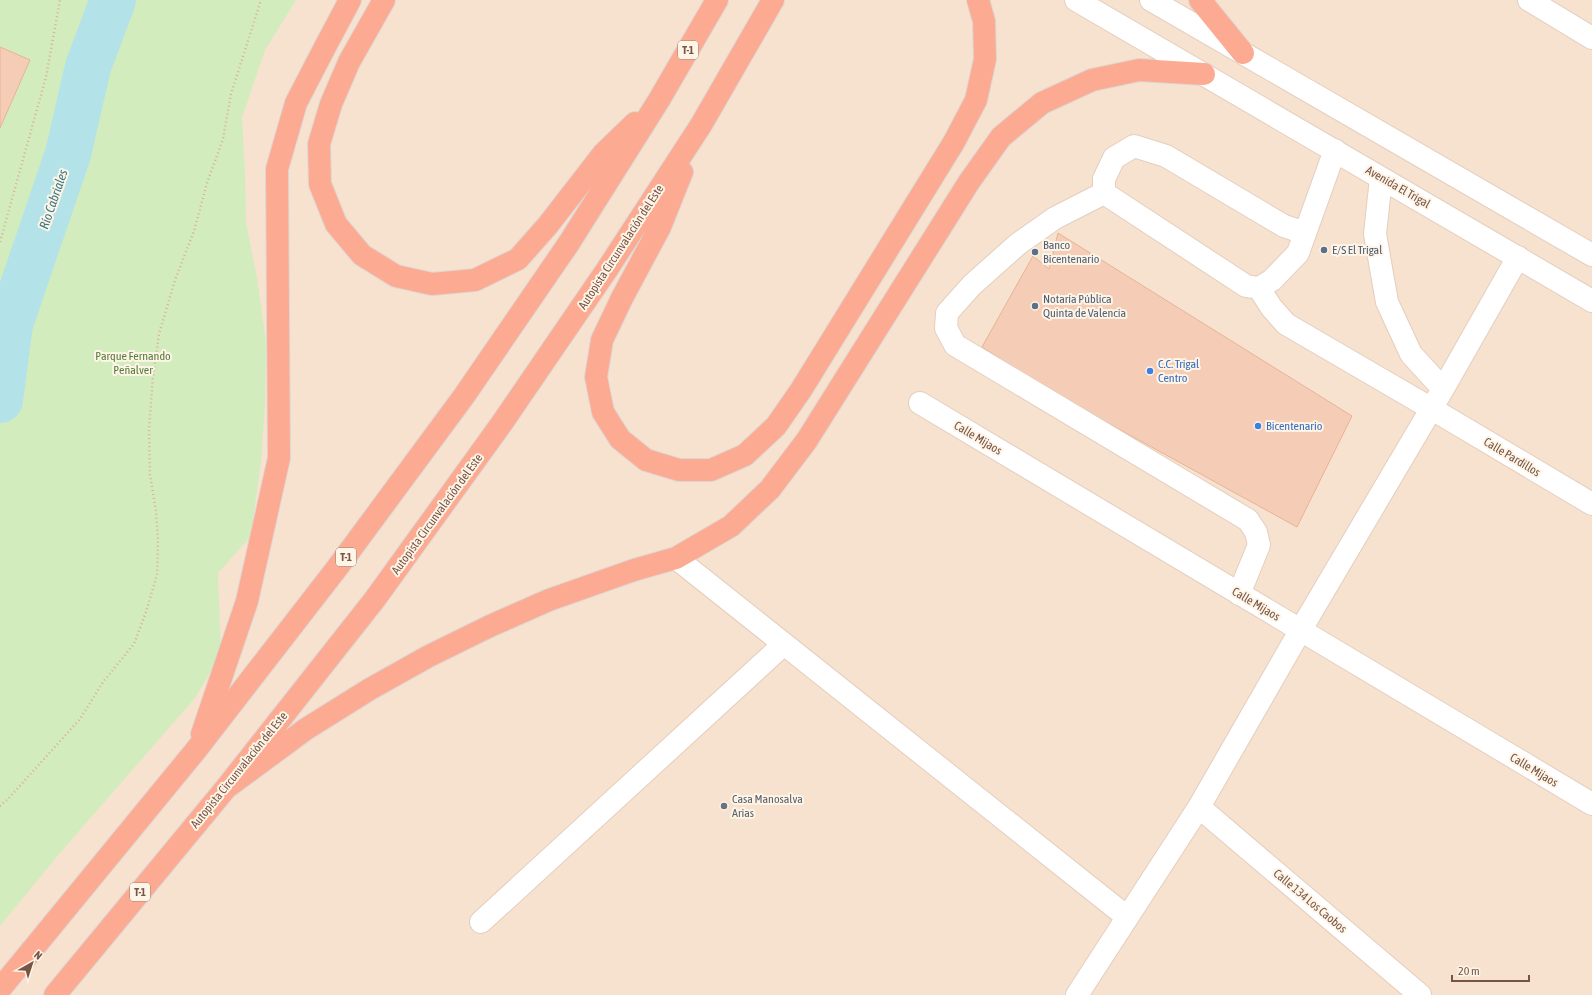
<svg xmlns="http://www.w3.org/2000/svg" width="1592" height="995" font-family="'Asap Condensed',sans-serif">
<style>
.residential{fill:#f6e2ce}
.green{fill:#d2ecbe}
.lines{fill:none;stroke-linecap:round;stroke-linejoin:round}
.river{stroke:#b3e2e8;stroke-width:46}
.building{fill:#f5cdb6;stroke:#e8b295}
.minor-casing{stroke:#e4cebe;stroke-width:24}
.highway-casing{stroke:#ded6d3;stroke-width:24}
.path{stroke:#d9b099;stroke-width:2.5;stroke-dasharray:1 3;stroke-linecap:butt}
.minor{stroke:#fff;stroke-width:22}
.highway{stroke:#fcaa92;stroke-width:22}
.service-dot{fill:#5c6f8a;stroke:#fff5e7;stroke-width:1.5}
.shop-dot{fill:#3f7fe0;stroke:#fff5e7;stroke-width:1.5}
.worship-dot{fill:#6b7280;stroke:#fff5e7;stroke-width:1.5}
.labels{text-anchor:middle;stroke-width:4;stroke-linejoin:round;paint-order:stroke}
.shield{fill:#fff5e7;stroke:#9f8576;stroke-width:1}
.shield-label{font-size:11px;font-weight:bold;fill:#765546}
.street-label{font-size:12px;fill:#765546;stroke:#fff5e7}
.service-label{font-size:12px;fill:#4e5e75;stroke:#fff5e7;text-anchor:start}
.park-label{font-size:12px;fill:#527c3d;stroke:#fff5e7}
.shop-label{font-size:12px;fill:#366cbe;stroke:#fff5e7;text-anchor:start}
.worship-label{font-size:12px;fill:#5b616d;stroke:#fff5e7;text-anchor:start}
.water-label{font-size:13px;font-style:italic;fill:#3b7a83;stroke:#fff5e7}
</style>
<rect width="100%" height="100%" fill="#fef1e0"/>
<path class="residential" d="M0,0H1592V995H0Z"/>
<path class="green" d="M0,0H296L265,50L242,118L245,172L246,223L257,278L266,341L265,404L261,461L251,536L218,573L221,654L195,698L59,854L0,926Z"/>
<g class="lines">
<path class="river" d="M0,400L10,324L68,154L88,67L113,0"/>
</g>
<path class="building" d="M0,47L30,60L0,128Z
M1058,233L1352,416L1297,527L1057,395L982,347L1033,256L1049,269Z"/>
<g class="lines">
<g class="minor-casing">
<path id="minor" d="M1076,0L1592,301
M1151,0L1592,255
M1529,0L1592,38
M1381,178L1375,234L1387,302L1411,354L1443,389
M1104,193L1055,218L1018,244L972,285L947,313L946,328L955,345L1248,520L1256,532L1259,545L1239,594
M1305,233L1284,226L1166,156L1134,146L1114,158L1104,179V193L1246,286L1259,288L1272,280L1298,253L1335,150
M1259,288L1271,307L1286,324L1432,409L1592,504
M920,403L1592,804
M676,558L1127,917
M1199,807L1420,995
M481,922L784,644
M1077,995L1199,807L1300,631L1443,389L1518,257"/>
</g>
<g class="highway-casing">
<path id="highway" d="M384,0L349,62L331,104L319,144L320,184L336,224L362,255L396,276L432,284L475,280L518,259L548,225L603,154L635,123
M1200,0L1243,53
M682,172L660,227L622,298L602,340L596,377L603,412L620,439L646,460L679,470H711L745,455L776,426L801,390L954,142L976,100L985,59L984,21L978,0
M202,734L247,601L279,458L277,169L296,103L324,49L350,0
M226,788L306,729L370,689L429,656L490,626L549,600L634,570L676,558L731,526L770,489L807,440L969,182L1001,137L1042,103L1092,80L1139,70L1204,74
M0,989L196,750L337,568L464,396L569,243L659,100L717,0
M55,995L226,788L375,599L502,423L608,268L701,125L773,0"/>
</g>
<path class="path" d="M0,242L46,77L60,0
M0,806L8,799L80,719L103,682L134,644L146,612L157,575L158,540L156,511L150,475L149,430L153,376L159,334L175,280L194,231L207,183L223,139L231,94L261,0"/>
<use href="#minor" class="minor"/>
<use href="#highway" class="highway"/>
</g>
<g class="service-dot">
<circle cx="1324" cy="250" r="4"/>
<circle cx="1035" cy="252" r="4"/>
<circle cx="1035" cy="306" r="4"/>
</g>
<g class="shop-dot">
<circle cx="1150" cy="371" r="4"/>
<circle cx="1258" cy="426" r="4"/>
</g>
<circle class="worship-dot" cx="724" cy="806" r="4"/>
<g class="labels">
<g class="shield">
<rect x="678" y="41" width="20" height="18" rx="3"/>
<rect x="336" y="548" width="20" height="18" rx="3"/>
<rect x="130" y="883" width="20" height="18" rx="3"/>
</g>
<g class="shield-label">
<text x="688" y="54">T-1</text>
<text x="346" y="561">T-1</text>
<text x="140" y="896">T-1</text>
</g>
<g class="street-label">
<text transform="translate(1398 187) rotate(30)" y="4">Avenida El Trigal</text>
<text transform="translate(621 247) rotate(-57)" y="4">Autopista Circunvalación del Este</text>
<text transform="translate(978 438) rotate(31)" y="4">Calle Mijaos</text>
<text transform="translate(1512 457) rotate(31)" y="4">Calle Pardillos</text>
<text transform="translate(437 514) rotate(-54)" y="4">Autopista Circunvalación del Este</text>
<text transform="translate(1256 604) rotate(31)" y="4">Calle Mijaos</text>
<text transform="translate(239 770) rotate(-51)" y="4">Autopista Circunvalación del Este</text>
<text transform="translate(1534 770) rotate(31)" y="4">Calle Mijaos</text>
<text transform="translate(1310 901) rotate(40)" y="4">Calle 134 Los Caobos</text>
</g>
<g class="service-label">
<text x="1043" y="249">Banco<tspan x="1043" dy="14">Bicentenario</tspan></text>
<text x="1332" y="254">E/S El Trigal</text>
<text x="1043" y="303">Notaría Pública<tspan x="1043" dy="14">Quinta de Valencia</tspan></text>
</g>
<g class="park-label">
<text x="133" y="360">Parque Fernando<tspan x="133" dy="14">Peñalver</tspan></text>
</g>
<g class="shop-label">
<text x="1158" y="368">C.C. Trigal<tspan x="1158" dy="14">Centro</tspan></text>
<text x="1266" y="430">Bicentenario</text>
</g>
<g class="worship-label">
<text x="732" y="803">Casa Manosalva<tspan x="732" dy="14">Arias</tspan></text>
</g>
<g class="water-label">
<text transform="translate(53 199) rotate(-71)" y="5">Río Cabriales</text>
</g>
</g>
<g transform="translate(32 963) rotate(39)" stroke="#fff5e7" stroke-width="3" paint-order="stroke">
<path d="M0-3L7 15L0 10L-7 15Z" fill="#765546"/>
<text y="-6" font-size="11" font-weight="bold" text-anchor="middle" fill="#765546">N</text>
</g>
<path d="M1452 975v6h77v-6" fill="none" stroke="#765546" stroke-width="2"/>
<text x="1458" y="975" font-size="12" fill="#765546" stroke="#fff5e7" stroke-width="3" paint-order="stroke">20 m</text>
</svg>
